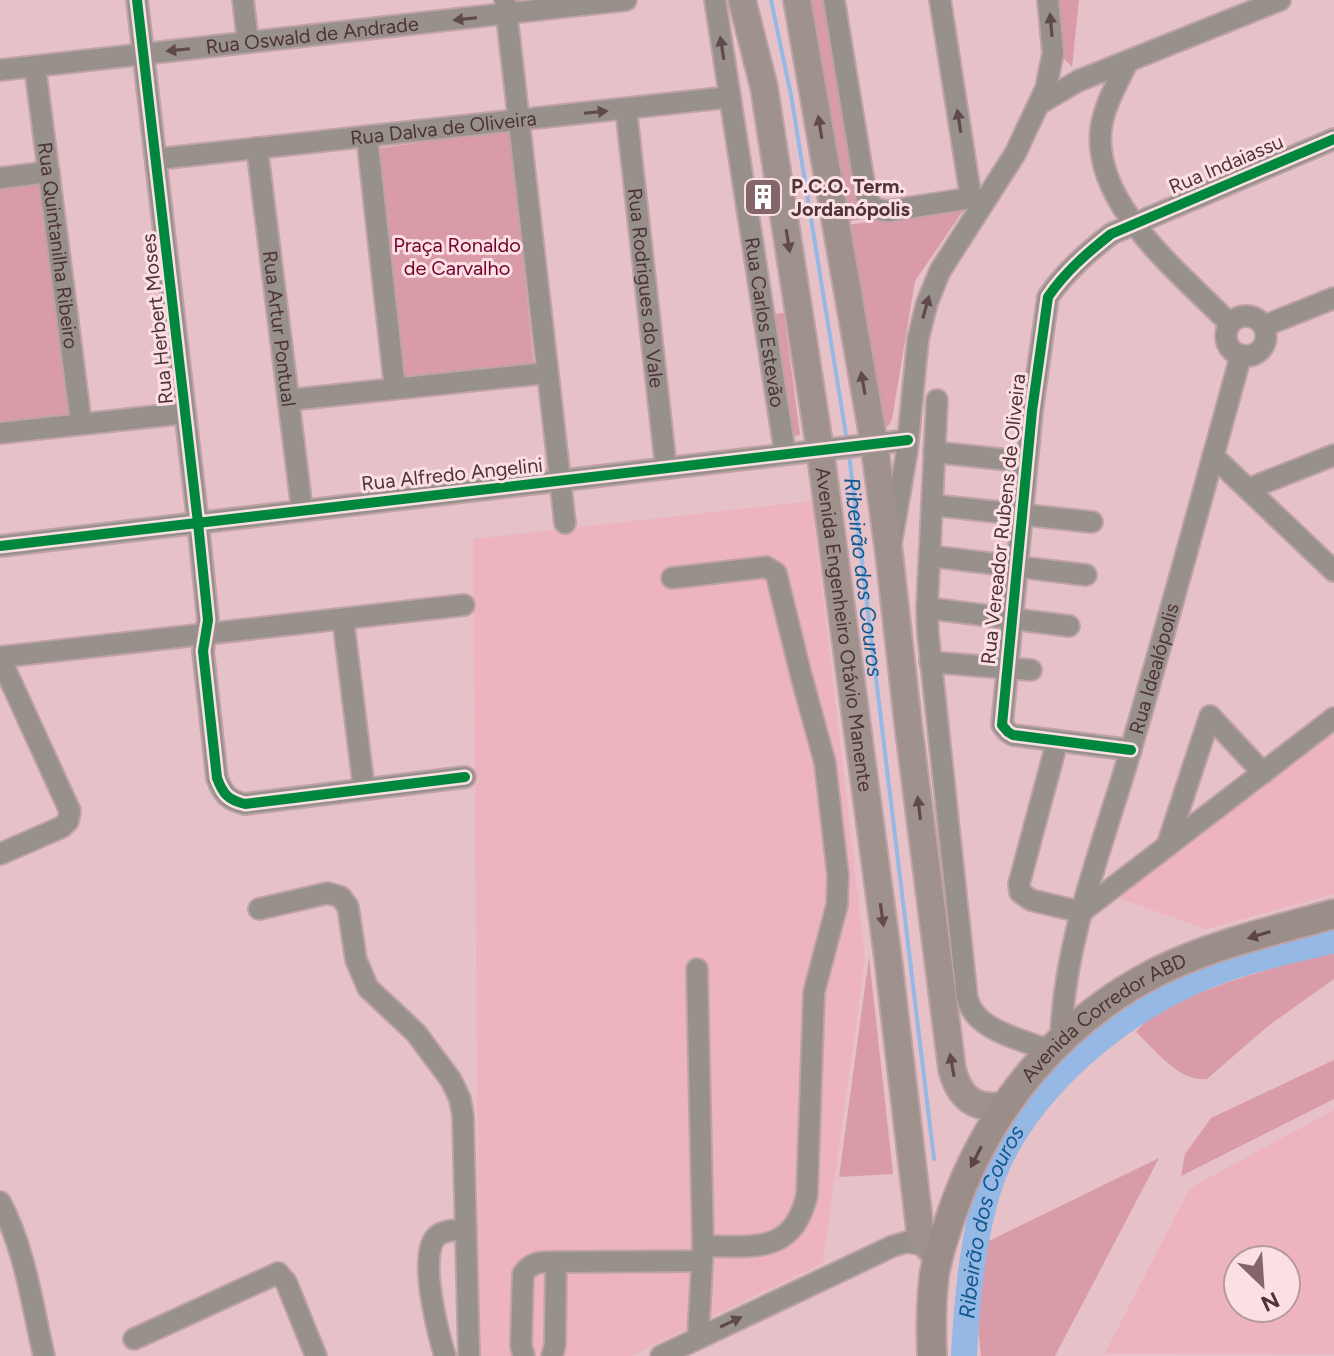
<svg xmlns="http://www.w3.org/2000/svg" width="1334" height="1356" font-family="Figtree,sans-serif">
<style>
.built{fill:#edb3be;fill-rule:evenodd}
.green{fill:#d99ba7}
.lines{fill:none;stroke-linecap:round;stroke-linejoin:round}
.stream{stroke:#96b8e4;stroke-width:4}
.river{stroke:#96b8e4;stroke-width:26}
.minor-casing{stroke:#bea2a7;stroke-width:24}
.major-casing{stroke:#bea2a7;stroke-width:30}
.highway-casing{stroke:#bea2a7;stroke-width:32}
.minor{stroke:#98918b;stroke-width:20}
.major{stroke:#9f918c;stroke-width:26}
.highway{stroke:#9b8e88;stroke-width:28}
.cycleway-casing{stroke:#fbdfe3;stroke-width:15}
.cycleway{stroke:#00873e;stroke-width:10}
.oneway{fill:#604a4c}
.oneway2{fill:#624a4c}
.oneway3{fill:#5d4547}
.labels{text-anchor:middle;stroke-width:6;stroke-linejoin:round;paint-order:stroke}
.street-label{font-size:20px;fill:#4e3337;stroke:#fbdfe3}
.poi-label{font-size:20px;font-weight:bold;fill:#4e3337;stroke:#fbdfe3;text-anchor:start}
.park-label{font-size:20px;fill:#71032e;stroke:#fbdfe3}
.water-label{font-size:22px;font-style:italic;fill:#11598f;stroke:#fbdfe3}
</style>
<rect width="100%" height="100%" fill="#e6c1c8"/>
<path class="built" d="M812,501L865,958L823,1263L631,1356H479L473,539Z
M1334,723V894L1206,929L1110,895Z
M1334,1110V1354L1105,1353L1190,1188ZM1238,1260H1286V1308H1238Z"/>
<path class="green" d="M806,0H822L862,219L846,222Z
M1058,0H1079L1072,67L1058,52Z
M509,130L534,365L405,378L380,148Z
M40,180L68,414L0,422V186Z
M965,208L915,281L892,419L889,425L884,428L847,225Z
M784,313L800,435L790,437L774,314Z
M1334,952V979L1268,1026L1207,1079C1178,1082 1156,1050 1136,1032C1165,994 1286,964 1334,952Z
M869,957L893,1174L839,1177Z
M1334,1060V1099L1181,1176L1185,1154L1211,1118Z
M1159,1158L1055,1356H981L976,1307L989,1241Z"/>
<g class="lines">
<g class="stream">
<path d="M771,0L791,95L847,441"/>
<path id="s1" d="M849,454L934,1159"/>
</g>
<path class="river" id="s2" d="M964,1356C967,1296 974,1214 1000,1159C1037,1084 1113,1019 1188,984C1234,962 1285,952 1334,940"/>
<g class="minor-casing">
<g id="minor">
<path d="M137,0L198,523L208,620L203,651L217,778C223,794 228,800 245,804L465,777"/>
<path d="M243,0L248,42"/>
<path d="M505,0L565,523"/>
<path id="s3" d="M715,0L785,453"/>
<path d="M834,0L866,195C870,207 875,210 888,211L971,198L983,203"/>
<path d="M940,0L971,198"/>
<path d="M1128,61C1118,82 1104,105 1101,129C1092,205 1182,274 1230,324"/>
<path id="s4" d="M35,67L81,423"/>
<path id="s5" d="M0,70L626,0"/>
<path d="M1039,104L1078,81L1280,0"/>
<path id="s6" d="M626,109L666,468"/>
<path d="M367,137L395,388"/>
<path id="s7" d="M257,148L302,509"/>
<path id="s8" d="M157,159L730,97"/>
<path d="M0,178L49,172"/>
<circle cx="1246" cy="336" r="20"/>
<path d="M1264,326L1334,298"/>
<path d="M289,400L546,373"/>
<path d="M937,400L927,608L928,634L967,998C975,1031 1021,1039 1048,1050"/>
<path d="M0,433L185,413"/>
<path d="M934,452L1027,462"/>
<path d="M1213,456L1334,571"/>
<path d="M1248,489L1334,455"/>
<path d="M932,505L1092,522"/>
<path d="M891,544L907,451L918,339L927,303L940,271L1015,154L1046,88L1053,53L1048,0"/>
<path d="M0,546L908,440"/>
<path d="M930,556L1086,575"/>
<path d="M672,578L766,567L776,573L801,675L825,763L838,876L837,905L814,992L807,1195C793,1255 754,1246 703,1246"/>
<path d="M927,608L1069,626"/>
<path d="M343,619L364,789"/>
<path d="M0,657L464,605"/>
<path d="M0,658L70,811L68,821L62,827L0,854"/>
<path d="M930,662L1031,670"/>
<path d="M1057,742L1019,884L1020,892L1031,900L1081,912L1334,718"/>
<path d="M1131,750L1013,735L1008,732L1002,725L1032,411L1048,297C1065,272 1087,253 1111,234L1334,139"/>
<path d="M1167,846L1210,716L1263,773"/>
<path d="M259,909L328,893L341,897L348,907L356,960L368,988L416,1033L451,1080L460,1099L463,1116L469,1356"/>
<path d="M697,969L703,1246L698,1338"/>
<path id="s9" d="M1061,1038C1064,939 1104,843 1131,749C1169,618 1205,486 1241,355"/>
<path d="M0,1202C25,1249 32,1304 44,1356"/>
<path d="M134,1339L278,1273L286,1282L316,1356"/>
<path d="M445,1356C438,1333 418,1256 436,1237C443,1230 456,1230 466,1229"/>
<path d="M524,1356L521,1346L523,1274C532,1261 541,1262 556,1262L702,1261"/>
<path d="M552,1356L555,1345L556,1262"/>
<path d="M661,1356L893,1246L907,1242L926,1245"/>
</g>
</g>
<g class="major-casing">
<g id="major">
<path id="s10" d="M742,0L764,87L820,449L888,958L920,1230L924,1242L938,1258"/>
<path d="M797,0L874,443L889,553L908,723L952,1069C959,1098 976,1111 1005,1105"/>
</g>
</g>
<g class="highway-casing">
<g id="highway">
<path id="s11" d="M932,1356C931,1330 931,1303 934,1277C937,1255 945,1234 952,1213C988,1108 1061,1019 1161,970C1215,944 1276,930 1334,914"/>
</g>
</g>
<use href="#minor" class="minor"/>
<use href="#major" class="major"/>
<use href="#highway" class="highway"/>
<g class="cycleway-casing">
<path id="cycleway" d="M137,0L198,523L208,620L203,651L217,778C223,794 228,800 245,804L465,777
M0,546L908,440
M1131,750L1013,735L1008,732L1002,725L1032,411L1048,297C1065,272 1087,253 1111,234L1334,139"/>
</g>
<use href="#cycleway" class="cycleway"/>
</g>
<defs><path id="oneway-solid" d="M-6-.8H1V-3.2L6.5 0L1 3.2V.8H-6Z" transform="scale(2)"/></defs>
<g class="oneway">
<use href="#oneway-solid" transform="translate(465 19) rotate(174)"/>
<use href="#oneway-solid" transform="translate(1051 25) rotate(-95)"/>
<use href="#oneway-solid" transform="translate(722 48) rotate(-99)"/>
<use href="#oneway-solid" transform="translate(178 50) rotate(174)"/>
<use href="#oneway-solid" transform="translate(596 112) rotate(-6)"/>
<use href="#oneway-solid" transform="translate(959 121) rotate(-99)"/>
<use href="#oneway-solid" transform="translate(926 307) rotate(-74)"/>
<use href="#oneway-solid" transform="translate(731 1322) rotate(-25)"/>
</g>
<g class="oneway2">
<use href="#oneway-solid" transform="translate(820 127) rotate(-99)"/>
<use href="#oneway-solid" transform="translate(788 241) rotate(81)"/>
<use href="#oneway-solid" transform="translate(863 383) rotate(-100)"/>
<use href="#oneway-solid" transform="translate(919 808) rotate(-97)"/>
<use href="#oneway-solid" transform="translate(882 915) rotate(82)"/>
<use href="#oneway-solid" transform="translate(952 1065) rotate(-100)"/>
</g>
<g class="oneway3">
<use href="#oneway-solid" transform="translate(1259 935) rotate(163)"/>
<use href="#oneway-solid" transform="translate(976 1157) rotate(117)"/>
</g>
<defs>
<g id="building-square" transform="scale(2)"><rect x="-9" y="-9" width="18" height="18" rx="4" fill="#83656a" stroke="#fbdfe3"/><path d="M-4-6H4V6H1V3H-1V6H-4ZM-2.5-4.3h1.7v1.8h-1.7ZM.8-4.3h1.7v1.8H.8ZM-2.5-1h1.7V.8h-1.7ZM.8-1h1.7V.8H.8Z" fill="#fff"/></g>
</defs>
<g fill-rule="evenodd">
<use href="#building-square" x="763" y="197"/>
</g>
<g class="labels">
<g class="street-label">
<text dy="7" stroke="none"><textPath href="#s5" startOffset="314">Rua Oswald de Andrade</textPath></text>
<text dy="7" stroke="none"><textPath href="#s8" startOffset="288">Rua Dalva de Oliveira</textPath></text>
<text transform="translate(1226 164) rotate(-23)" y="7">Rua Indaiassu</text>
<text dy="7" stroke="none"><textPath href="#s4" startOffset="180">Rua Quintanilha Ribeiro</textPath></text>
<text dy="7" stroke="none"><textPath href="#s6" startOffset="180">Rua Rodrigues do Vale</textPath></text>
<text transform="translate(157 319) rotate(-96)" y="7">Rua Herbert Moses</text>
<text dy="7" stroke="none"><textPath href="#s3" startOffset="326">Rua Carlos Estevão</textPath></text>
<text dy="7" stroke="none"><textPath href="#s7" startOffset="182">Rua Artur Pontual</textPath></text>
<text transform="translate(452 474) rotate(-6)" y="7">Rua Alfredo Angelini</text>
<text transform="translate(1003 519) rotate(-84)" y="7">Rua Vereador Rubens de Oliveira</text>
<text dy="7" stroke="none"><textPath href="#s10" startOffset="638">Avenida Engenheiro Otávio Manente</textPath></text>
<text dy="7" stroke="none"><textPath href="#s9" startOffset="382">Rua Idealópolis</textPath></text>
<text dy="7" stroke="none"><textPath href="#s11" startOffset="400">Avenida Corredor ABD</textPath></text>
</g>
<g class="poi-label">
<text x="791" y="193">P.C.O. Term.<tspan x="791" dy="23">Jordanópolis</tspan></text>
</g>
<g class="park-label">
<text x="457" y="252">Praça Ronaldo<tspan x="457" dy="23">de Carvalho</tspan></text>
</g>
<g class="water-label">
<text dy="8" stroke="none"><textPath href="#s1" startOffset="124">Ribeirão dos Couros</textPath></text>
<text dy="8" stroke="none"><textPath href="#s2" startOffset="138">Ribeirão dos Couros</textPath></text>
</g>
</g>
<g transform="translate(1262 1284) rotate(155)"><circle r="38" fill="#fbdfe3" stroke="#b69a9e" stroke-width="2"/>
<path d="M0-6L14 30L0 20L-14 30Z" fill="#83656a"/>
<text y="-12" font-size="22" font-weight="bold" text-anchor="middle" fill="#4e3337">N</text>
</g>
</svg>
